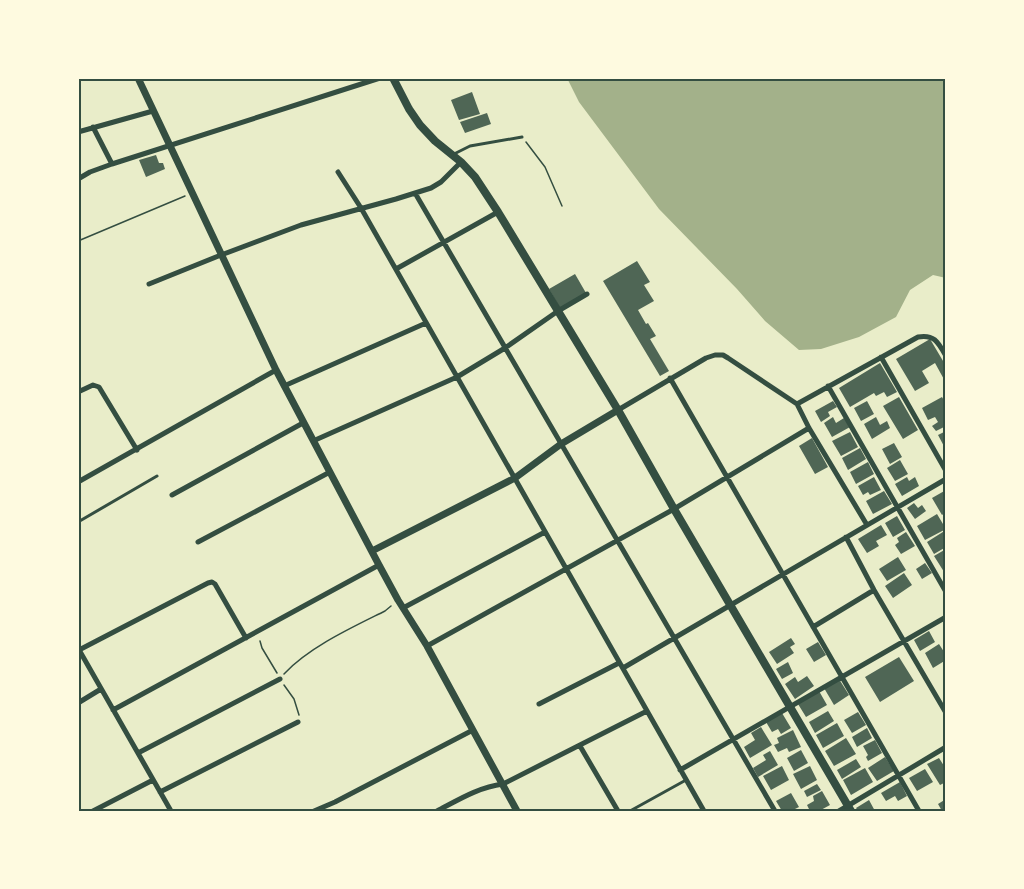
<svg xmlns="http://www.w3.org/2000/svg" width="1024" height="889" font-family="'Times New Roman',serif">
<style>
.water{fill:#a3b18a}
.building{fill:#4f6655}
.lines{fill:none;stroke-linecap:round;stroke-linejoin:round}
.path{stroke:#344e41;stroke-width:1.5}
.service{stroke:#344e41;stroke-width:3}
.minor{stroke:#344e41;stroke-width:5}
.tertiary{stroke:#344e41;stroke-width:7}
.secondary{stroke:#344e41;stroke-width:8}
.neatline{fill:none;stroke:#344e41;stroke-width:2}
</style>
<rect width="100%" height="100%" fill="#e9edc9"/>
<path class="water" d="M567,78H946V278L933,275L910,290L896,317L859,337L821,349L799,350L765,321L737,289L659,209L579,102Z"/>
<path class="building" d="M472,92L480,114L459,120L451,100Z
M487,113L491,124L465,133L460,122Z
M156,155L159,163H163L165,169L146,177L139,160Z
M637,261L650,282L644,285L654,301L638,310L646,324L648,323L656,336L650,339L669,371L660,376L603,281Z
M575,274L586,293L560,308L549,289Z
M930,339L946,366V383L935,363L922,371L929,383L915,391L896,359Z
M880,363L897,392L887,397L884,392L876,396L874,393L850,407L839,388Z
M899,397L918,430L903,439L883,406Z
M942,397L946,404V426L936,431L932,426L938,422L935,417L928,420L922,408Z
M833,401L837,407L828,412L830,416L821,422L815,411Z
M867,401L874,414L861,421L854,408Z
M833,417L836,423L844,418L850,427L832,437L824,423Z
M876,417L880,425L887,421L890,428L872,439L864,424Z
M946,431V450L938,435Z
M850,432L858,447L841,456L832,441Z
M812,438L828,467L815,474L799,446Z
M894,443L902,457L890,464L882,449Z
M860,448L866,459L848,470L842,458Z
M900,460L908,474L895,481L887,468Z
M868,462L874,474L856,484L850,472Z
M874,477L881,490L870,495L868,492L863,495L858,486Z
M907,477L909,481L915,477L919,486L902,496L895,484Z
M946,490V512L942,515L932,498Z
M884,491L892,504L873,514L866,501Z
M914,503L918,508L922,505L926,511L915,519L907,508Z
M937,514L946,529L925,540L917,526Z
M897,516L905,530L893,537L885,523Z
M881,525L887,535L876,541L879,546L867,553L858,539Z
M946,530V547L934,554L927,542Z
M906,532L915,546L901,554L895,545L899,542L897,538Z
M946,549V575L934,556Z
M898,557L906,570L887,581L879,569Z
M925,563L932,573L922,579L916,569Z
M904,573L912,585L893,598L885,586Z
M929,631L935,642L920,651L914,640Z
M791,638L795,644L790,647L794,653L777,664L769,652Z
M818,642L826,655L814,662L806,649Z
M939,644L946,655V660L933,668L925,653Z
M899,657L914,681L880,702L865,677Z
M788,662L793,673L782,679L776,669Z
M807,676L814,686L795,699L785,684L795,677L798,682Z
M839,679L849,695L834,705L824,688Z
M819,691L827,705L806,717L798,704Z
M828,711L834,721L815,733L809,722Z
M858,712L866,725L852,733L844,720Z
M782,713L791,728L781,734L778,729L772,732L766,722Z
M837,723L844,736L823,748L816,735Z
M761,727L772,745L750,758L744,747L755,740L751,733Z
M867,728L872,738L857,747L852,737Z
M793,730L801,747L789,752L787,748L778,752L774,745L779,743L777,738Z
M846,738L856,754L834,766L825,751Z
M875,740L882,753L868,761L866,757L868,755L863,746Z
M801,750L808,763L794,771L787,758Z
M770,751L778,765L758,777L753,768L766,760L763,755Z
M885,757L894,771L877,781L868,768Z
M939,758L946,769V782L940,785L927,764Z
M856,759L861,767L842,779L837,770Z
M782,766L789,780L771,790L763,776Z
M810,766L817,780L801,789L793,774Z
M865,768L873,782L851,795L843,780Z
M925,769L933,782L917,791L909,778Z
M900,782L907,796L898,801L895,796L886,801L881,793Z
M817,784L821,790L807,797L804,791Z
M822,791L830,805L819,811H810L807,805L814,801L813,796Z
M791,793L799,807L791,811H782L776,801Z
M946,799V811H942L938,804Z
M869,800L875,811H858L856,808Z"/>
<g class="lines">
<path class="path" d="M526,142L545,167L562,206
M78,241L185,196
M260,641L262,648L277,673
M284,674C309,647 353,627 385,611L391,606
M284,685L294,699L299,715"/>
<path class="service" d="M454,154L470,146L522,137
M78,522L157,476
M630,811L686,780"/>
<path class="minor" d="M93,127L112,164
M78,132L153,111
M338,172L361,208L704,811
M78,179L90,172L112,164L380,78
M415,193L775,811
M396,269L498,212
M149,284L221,255L301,225L396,199L431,188L441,182L461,162
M881,357L946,471
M670,378L919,811
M284,386L426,323
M828,386L946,592
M78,392L93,385L99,387L137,450
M797,404L809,428L867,525
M618,410L706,358L715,355H723L728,358L797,404L918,337C934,334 938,342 946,356
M313,441L457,377L505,348L558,311L587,294
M78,482L276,370
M172,495L303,423
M846,537L874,590L946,713
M198,542L330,472
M403,608L545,532
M813,627L874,590
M427,646L674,509L809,428
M78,648L171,811
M79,650L208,583L212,582L215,584L246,638
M623,668L946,479
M78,703L101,689
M539,704L619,663
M113,710L379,565
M580,746L618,811
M138,753L280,679
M680,770L946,617
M160,792L298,722
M93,811L153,780
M314,811L335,802L473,730
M437,811C458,800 479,787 503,784L647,711
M839,811L946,747"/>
<path class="tertiary" d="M138,78L276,370L379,565L398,600L427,646L517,811
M372,551L515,478L561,444L618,410"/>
<path class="secondary" d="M393,78L409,109L420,125L435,141L461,162L475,177L498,212L618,410L674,509L851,811"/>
</g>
<rect width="1024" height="889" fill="none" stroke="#fefae0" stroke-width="159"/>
<rect x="80" y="80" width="864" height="730" class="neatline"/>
</svg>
